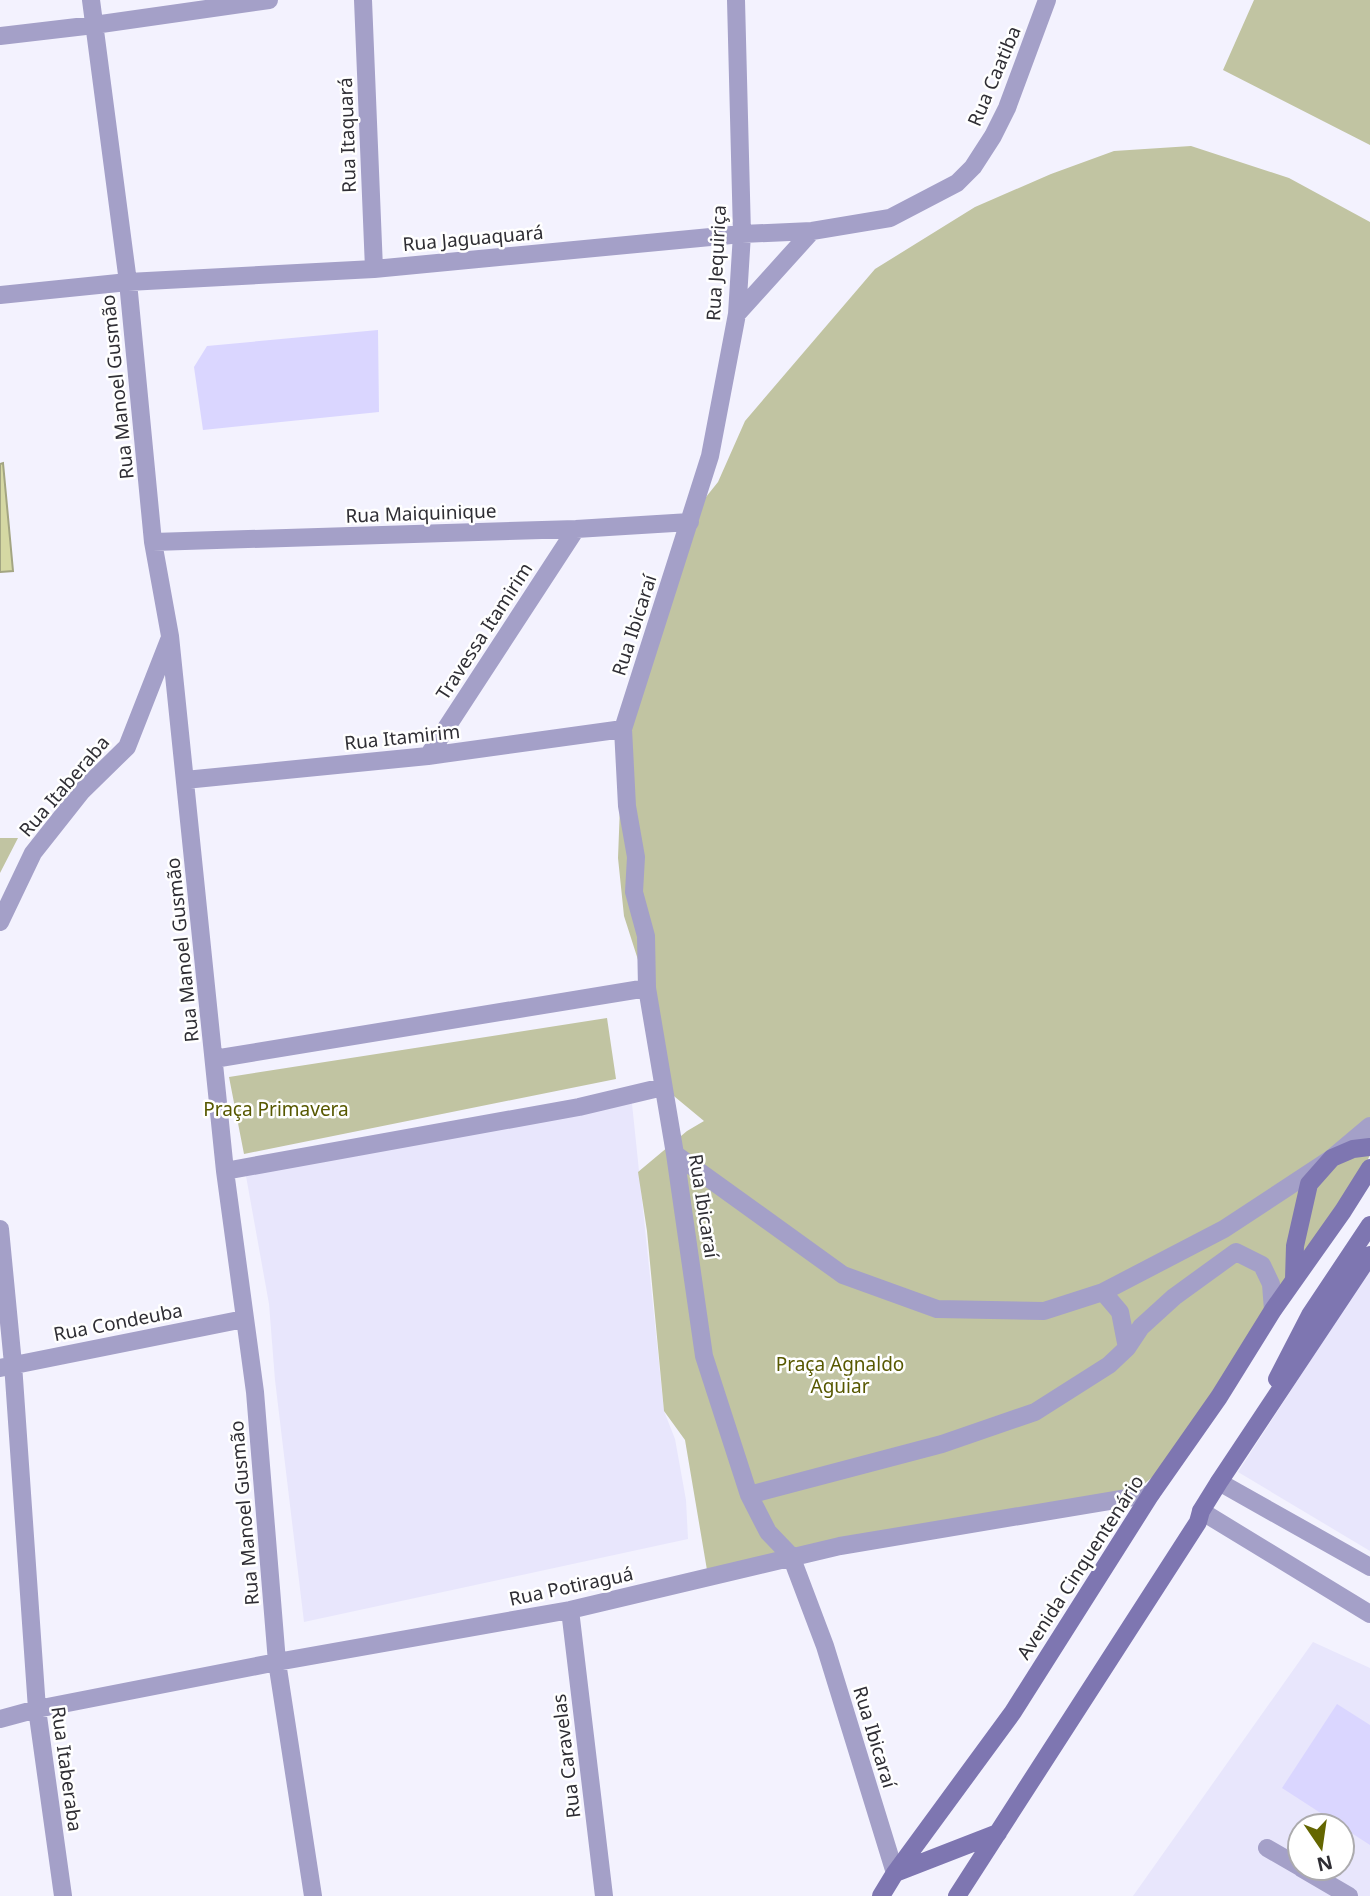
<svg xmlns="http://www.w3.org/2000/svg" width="1370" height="1896" font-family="'Noto Sans',sans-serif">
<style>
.built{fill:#e8e6fc;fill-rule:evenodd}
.green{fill:#c1c4a2}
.water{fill:#d5d8a3;stroke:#a3a582;stroke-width:2}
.building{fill:#dad6ff}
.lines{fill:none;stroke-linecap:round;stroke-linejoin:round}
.lane{stroke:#a4a0c8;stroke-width:18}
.street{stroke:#a4a0c8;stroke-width:18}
.secondary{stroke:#7e76b1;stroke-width:18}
.labels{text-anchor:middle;stroke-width:5;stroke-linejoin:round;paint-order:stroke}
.street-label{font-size:19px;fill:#2f2e34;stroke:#fff}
.park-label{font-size:19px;fill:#575800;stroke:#fff}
</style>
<rect width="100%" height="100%" fill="#f3f2fe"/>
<path class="built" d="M631,1094L664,1411L675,1439L686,1500L688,1539L304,1622L275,1380L269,1304L246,1176Z
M1370,1269V1551L1238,1472Z
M1313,1642L1370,1668V1896H1133ZM1300,1826H1342V1868H1300Z"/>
<path class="green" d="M1254,0H1370V145L1223,70Z
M1191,146L1289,178L1370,222V1155L1343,1211L1178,1456L1132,1494L707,1570L685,1440L664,1411L647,1231L638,1172L687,1131L704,1121L663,1087L647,988L624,916L618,858L623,729L698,507L718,482L745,421L875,269L975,207L1051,174L1114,151Z
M0,838H18L0,873Z
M607,1018L616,1079L244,1154L229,1077Z"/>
<path class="water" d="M3,463L13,571L0,572V464Z"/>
<path class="building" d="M378,330L379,412L203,430L194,367L207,346Z
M1337,1704L1370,1725V1845L1282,1788Z"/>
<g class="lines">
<path class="lane" d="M1267,1848L1300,1867
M1301,1868L1349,1896"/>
<path class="street" d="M91,0L128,282L153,542L170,636L225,1171L255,1392L277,1662L313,1896
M363,0L374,269
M736,0L742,234L737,314L710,456L623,729L627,806L636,857L634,892L646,936L647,988L675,1154L704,1356L749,1495L768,1532L791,1556L825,1646L895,1873
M0,36L94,25L269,0
M0,295L128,282L374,269L742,234L812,231L890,218L957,183L973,167L993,136L1007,108L1047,0
M737,314L812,231
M153,542L576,529L690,522
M428,756L576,529
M185,780L428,756L623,729
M0,922L33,853L82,791L127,747L169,640
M214,1059L647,988
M675,1154L843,1275L937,1309L1044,1311L1103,1292L1224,1229L1332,1158L1370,1126
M225,1171L579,1107L663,1087
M0,1229L13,1364L37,1709L63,1896
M1103,1292L1120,1312L1127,1348
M0,1368L244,1319
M1219,1482L1370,1567
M749,1495L942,1444L1035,1412L1109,1365L1127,1348L1141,1327L1174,1297L1236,1252L1262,1265L1271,1284L1273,1310
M1201,1511L1370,1614
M570,1610L604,1896
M0,1719L37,1709L277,1662L570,1610L840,1546L1151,1494"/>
<path class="secondary" d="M1294,1279L1295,1246L1309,1184L1332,1158L1353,1149L1370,1147
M1277,1379L1310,1315L1370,1225
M895,1873L998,1833
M881,1896L895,1873L1013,1712L1151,1494L1219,1397L1273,1310L1343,1211L1370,1168
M957,1896L1198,1522L1201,1511L1219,1482L1370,1255"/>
</g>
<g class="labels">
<g class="street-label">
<text transform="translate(994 76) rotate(-67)" y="7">Rua Caatiba</text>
<text transform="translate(347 135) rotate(-92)" y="7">Rua Itaquará</text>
<text transform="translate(473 238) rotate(-5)" y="7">Rua Jaguaquará</text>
<text transform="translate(716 263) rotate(-87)" y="7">Rua Jequiriça</text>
<text transform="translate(117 387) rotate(-96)" y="7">Rua Manoel Gusmão</text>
<text transform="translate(421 513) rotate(-2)" y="7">Rua Maiquinique</text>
<text transform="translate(634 625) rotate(-72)" y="7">Rua Ibicaraí</text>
<text transform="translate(484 631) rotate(-57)" y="7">Travessa Itamirim</text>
<text transform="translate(402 737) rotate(-6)" y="7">Rua Itamirim</text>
<text transform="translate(64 786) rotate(-49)" y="7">Rua Itaberaba</text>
<text transform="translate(182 950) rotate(-96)" y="7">Rua Manoel Gusmão</text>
<text transform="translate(704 1206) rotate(81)" y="7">Rua Ibicaraí</text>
<text transform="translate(118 1322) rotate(-11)" y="7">Rua Condeuba</text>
<text transform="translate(244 1513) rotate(-95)" y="7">Rua Manoel Gusmão</text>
<text transform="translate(1080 1567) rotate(-57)" y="7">Avenida Cinquentenário</text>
<text transform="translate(571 1586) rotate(-12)" y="7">Rua Potiraguá</text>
<text transform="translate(875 1737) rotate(73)" y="7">Rua Ibicaraí</text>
<text transform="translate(566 1756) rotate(-97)" y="7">Rua Caravelas</text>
<text transform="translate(67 1769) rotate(82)" y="7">Rua Itaberaba</text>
</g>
<g class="park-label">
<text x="276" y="1116">Praça Primavera</text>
<text x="840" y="1371">Praça Agnaldo<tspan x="840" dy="22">Aguiar</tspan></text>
</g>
</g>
<g transform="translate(1321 1847) rotate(167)"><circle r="33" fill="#ffffff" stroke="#acabae" stroke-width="2"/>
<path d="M0-5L12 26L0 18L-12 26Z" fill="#646600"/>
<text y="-10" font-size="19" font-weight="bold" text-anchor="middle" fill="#2f2e34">N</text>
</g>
</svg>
